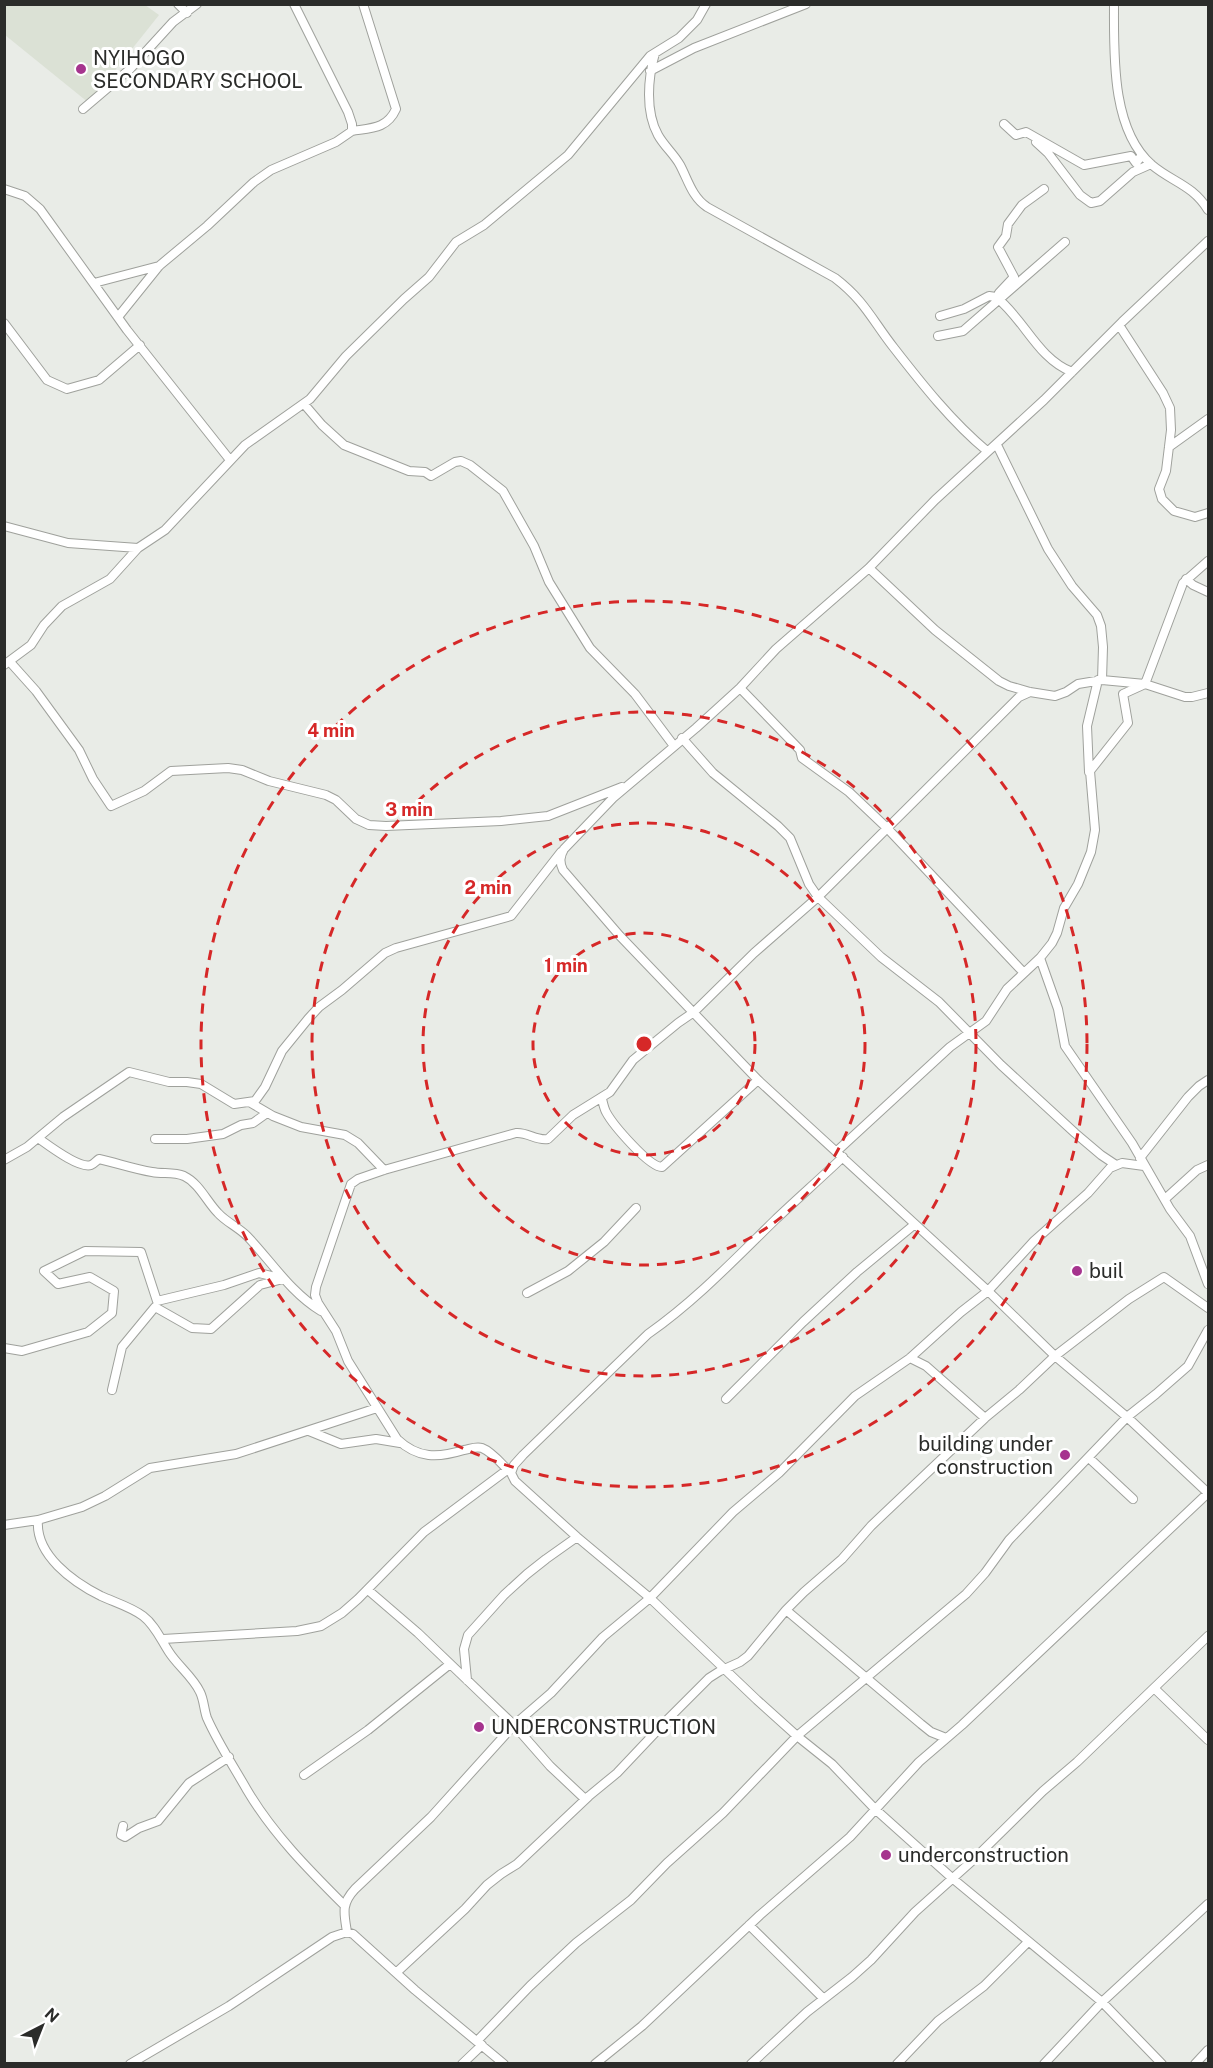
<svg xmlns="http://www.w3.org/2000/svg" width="1213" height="2068" font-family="'Public Sans',sans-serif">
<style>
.built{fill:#dbe1d5}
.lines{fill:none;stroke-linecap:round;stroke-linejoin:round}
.street-casing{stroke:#9fa19c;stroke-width:10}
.street{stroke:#fff;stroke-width:8}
.ring{fill:none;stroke:#d62828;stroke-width:3;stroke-dasharray:10 8}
.poi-dot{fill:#a6348e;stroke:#fff;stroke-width:2}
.labels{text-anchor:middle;stroke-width:6;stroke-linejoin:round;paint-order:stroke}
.poi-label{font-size:20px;fill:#2b2c2a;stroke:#fff;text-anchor:start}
.centre{fill:#d62828;stroke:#fff;stroke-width:3}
.ring-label{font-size:18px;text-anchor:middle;font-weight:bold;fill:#d62828;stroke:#fff;stroke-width:6;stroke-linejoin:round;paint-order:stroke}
</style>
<rect width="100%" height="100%" fill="#e9ece7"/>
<path class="built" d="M4,5H145L159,15L89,103L5,35Z"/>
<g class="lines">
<g class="street-casing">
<path id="street" d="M178,4L187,13
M1114,4C1114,54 1111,130 1152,165C1172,182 1193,185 1208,210
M655,53C648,78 645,111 658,135C664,146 674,154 680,165C688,180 692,197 707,207L835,278C865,301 872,320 894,348C922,384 952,422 987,451
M650,71L694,48L806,4
M83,109L130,69L173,22L197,4
M1004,124L1016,135L1026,132L1084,165L1131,156L1136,163L1142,155
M352,131C371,128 387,129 396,109L363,4
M1036,142L1048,153L1080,195L1091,203L1100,201L1133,172L1151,164
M4,189L25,196L40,209L127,330L230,460
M94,283L159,266
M999,293L1014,277L998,247L1006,236L1008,224L1022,205L1044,189
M940,316L964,309L989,296L996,297C1025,320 1037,358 1072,372
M118,317L159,266L207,226L254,182L271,170L336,142L352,131V124L348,112L294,4
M4,323L47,380L67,389L99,380L140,345
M1119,325L1163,393L1170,408L1171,430L1166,471L1159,489L1162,499L1174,511L1195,517L1208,513
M938,336L963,331L1065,242
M304,404L322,425L344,445L409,471L425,472L431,476L455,462L461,461L470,465L503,491L534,546L549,582L590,648L635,694L674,746
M997,445L1048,549L1072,586L1097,615L1101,626L1103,647L1102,680
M1169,447L1208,419
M4,526L68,543L138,548
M869,568L935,630L999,681L1009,686L1030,692L1055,696L1066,692L1078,684L1102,680L1145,684L1185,697H1192L1208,693
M1186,579L1193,585L1208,592
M10,662L36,691L79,750L93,779L111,806L144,791L171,771L228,768L242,770L269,781L326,795L336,800L356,819L369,825L386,826L501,821L548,816L622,787
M4,665L31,645L44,625L62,606L110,579L138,548L165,530L245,445L310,399L346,356L404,299L429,277L456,242L484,225L568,155L650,56L679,38L697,20L706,4
M740,688L800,750L802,758L849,792L887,828L1024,973
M682,738L713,773L778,826L790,838L809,884L818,897L881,957L939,1002L1001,1065L1075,1133L1101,1155L1116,1165
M1089,772L1087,726L1098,680
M1040,958L1058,1009L1065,1046L1132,1143L1170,1209L1190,1236L1208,1284
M602,1099C603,1103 604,1108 606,1112C613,1125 649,1167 662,1167L758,1080
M251,1103L273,1116L301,1127L345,1135L358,1143L384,1170
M38,1138C48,1145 79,1169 91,1165C94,1164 96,1161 99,1159C117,1163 134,1169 152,1172C163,1174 174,1172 184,1176C199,1183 207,1202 218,1213C226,1222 238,1227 247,1236C271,1261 290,1292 321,1311
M155,1139H187L223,1134L241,1125L253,1123L267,1113
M837,1151L950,1047L986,1021L1007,989L1040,958L1052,943L1057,933L1064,908L1078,884L1091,852L1095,830L1090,771L1128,723L1123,694L1145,684L1183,583L1208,561
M843,1157C821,1178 797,1199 775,1220C734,1260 695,1301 648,1334L523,1455L514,1465L511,1473L515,1481L577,1537L650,1598L757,1700L797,1736L832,1764L875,1809L952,1878L1102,2002L1162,2064
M1140,1158L1188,1097L1199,1086L1208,1080
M4,1160L27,1147L63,1117L129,1072L169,1082H187L201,1084L234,1104L255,1101L265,1087L282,1051L308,1019L319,1007L342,990L385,953L396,948L511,916L561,852
M1165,1199L1197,1170L1208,1165
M527,1293L568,1271L604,1242L636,1208
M4,1348L22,1351L88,1332L112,1313L114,1291L90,1277L58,1284L44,1271L85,1251L141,1252L157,1301L224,1285L259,1273L284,1279
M910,1358L926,1366L985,1418
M112,1390L122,1347L155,1307L192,1328L211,1329L260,1285L283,1279
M726,1399L803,1322L857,1272L915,1224
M309,1431L341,1444L376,1439L400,1443
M1089,1458L1133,1499
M511,1473C503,1466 493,1452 482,1448C476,1446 470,1449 464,1450C438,1458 418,1459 397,1439L348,1361L336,1331L318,1303L315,1295L316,1287L351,1184L358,1179L384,1170L516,1133C528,1132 536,1141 548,1139L573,1115L610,1092L633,1060L678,1023L694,1012L754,953L818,897L1014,702L1019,697L1030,692
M38,1520C35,1555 73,1582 101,1596C114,1602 131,1607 143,1616C155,1625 161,1640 169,1652C178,1666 193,1677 200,1692C204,1700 204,1710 207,1718C218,1743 234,1767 247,1790C273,1834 309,1870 344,1905
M4,1525L38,1520L82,1507L105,1496L150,1468L236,1454L377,1408
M368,1590L418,1633L514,1725L550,1766L585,1799
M786,1610L921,1724L931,1732L946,1738
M163,1639L297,1631L321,1626L342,1613L358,1599L424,1532L507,1470
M467,1680L464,1649L468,1635L504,1595L527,1574L546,1559L577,1537
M1155,1689L1208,1740
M304,1775L368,1730L450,1664
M123,1826L121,1835L125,1837L139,1828L158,1821L189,1783L229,1757
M749,1925L824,1999
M347,1932C344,1913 341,1904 355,1889L431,1817L514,1725L551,1693L603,1637L650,1598L733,1512L779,1473L855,1396L910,1358L961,1312L988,1291L1034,1241L1088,1193L1110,1168L1122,1163L1144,1166
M397,1972L465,1909L487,1885L501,1874L517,1864L589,1796L617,1773L669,1718L709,1678L720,1671L740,1662L748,1656L786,1610L804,1592L842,1559L871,1526L985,1418L1019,1390L1055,1356L1129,1299L1164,1277L1208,1308
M477,2041L530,1986L576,1943L631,1900L667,1863L723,1813L797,1736L966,1594L985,1573L1009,1540L1127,1417L1156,1394L1188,1366L1208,1330
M130,2064L229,2006L332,1937L347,1932L353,1934L415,1990L504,2064
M462,2064L482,2045
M595,2064L642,2026L760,1915L850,1837L919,1762L962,1725L1208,1493L1127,1417L1055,1356L988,1291L758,1080L620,936L563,870C559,862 560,856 564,849L613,798L696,728L740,688L776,649L869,568L935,500L1044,400L1122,322L1208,241
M751,2064L807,2012L852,1977L871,1960L915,1912L972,1861L1043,1791L1077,1762L1208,1636
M897,2064L938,2021L984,1986L1027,1943
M1044,2064L1102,2002L1208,1904
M1195,2064L1208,2050"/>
</g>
<use href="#street" class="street"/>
</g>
<g class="ring">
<circle cx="644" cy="1044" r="111"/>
<circle cx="644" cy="1044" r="221"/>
<circle cx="644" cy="1044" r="332"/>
<circle cx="644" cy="1044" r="443"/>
</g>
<g class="poi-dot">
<circle cx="81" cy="69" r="6"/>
<circle cx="1077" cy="1271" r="6"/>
<circle cx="1065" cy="1455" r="6"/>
<circle cx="479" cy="1727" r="6"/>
<circle cx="886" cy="1855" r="6"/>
</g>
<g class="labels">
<g class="poi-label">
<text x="93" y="65">NYIHOGO<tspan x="93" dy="23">SECONDARY SCHOOL</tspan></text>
<text x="1089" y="1278">buil</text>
<text x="1053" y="1451" text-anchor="end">building under<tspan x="1053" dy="23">construction</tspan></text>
<text x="491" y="1734">UNDERCONSTRUCTION</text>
<text x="898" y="1862">underconstruction</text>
</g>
</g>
<circle cx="644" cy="1044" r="9" class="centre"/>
<g class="ring-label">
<text x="331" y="737">4 min</text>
<text x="409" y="816">3 min</text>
<text x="488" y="894">2 min</text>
<text x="566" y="972">1 min</text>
</g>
<rect width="1213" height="2068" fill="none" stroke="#2b2c2a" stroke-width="12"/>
<g transform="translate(42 2026) rotate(42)" stroke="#ffffff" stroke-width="4.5" paint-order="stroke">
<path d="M0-4.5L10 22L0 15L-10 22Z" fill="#2b2c2a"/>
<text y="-9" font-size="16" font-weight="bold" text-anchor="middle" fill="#2b2c2a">N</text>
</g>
</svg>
